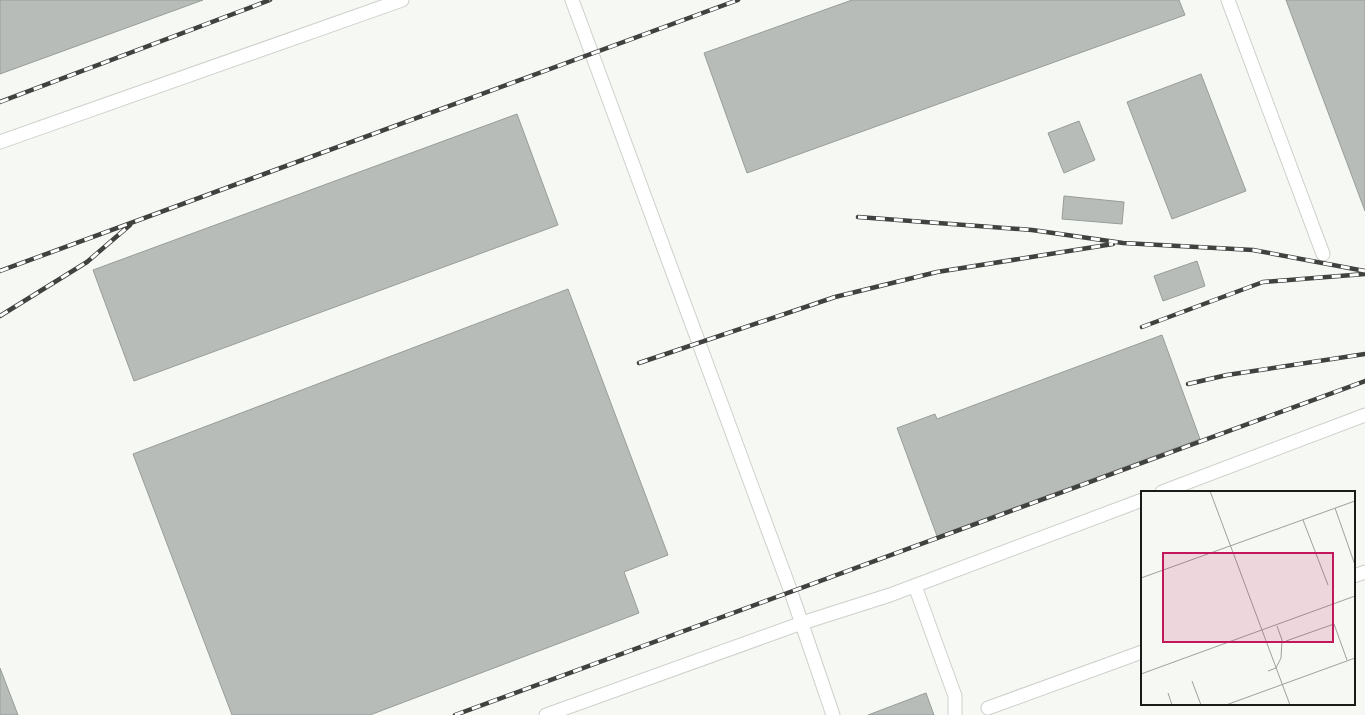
<svg xmlns="http://www.w3.org/2000/svg" width="1365" height="715" font-family="'PT Sans',sans-serif">
<style>
.building{fill:#b7bcb8;stroke:#989d99}
.lines{fill:none;stroke-linecap:round;stroke-linejoin:round}
.lane-casing{stroke:#cdd0cb;stroke-width:15}
.lane{stroke:#fff;stroke-width:13}
.rail-casing{stroke:#40423f;stroke-width:4.5}
.rail{stroke:#fff;stroke-width:3;stroke-dasharray:9;stroke-linecap:butt}
.inset-road{fill:none;stroke:#9da09c;stroke-width:1}
.view{fill:#c2185b;fill-opacity:0.15;stroke:#c2185b;stroke-width:2}
.inset-edge{fill:none;stroke:#1a1c1a;stroke-width:2}
</style>
<rect width="100%" height="100%" fill="#f5f8f3"/>
<path class="building" d="M0,0H203L0,74Z
M852,0H1179L1185,15L747,173L704,53Z
M1286,0H1365V211Z
M1201,74L1246,191L1172,219L1127,102Z
M517,114L558,225L134,381L93,270Z
M1079,121L1095,160L1064,173L1048,133Z
M1064,196L1124,202L1122,224L1062,219Z
M1197,261L1205,286L1163,301L1154,276Z
M568,289L668,555L624,572L639,613L370,715H232L133,454Z
M1162,335L1200,439L937,536L897,428L935,414L937,419Z
M0,668L18,715H0Z
M926,693L934,715H868Z"/>
<g class="lines">
<g class="lane-casing">
<path id="lane" d="M572,0L791,592L833,715
M1228,0L1323,254
M0,142L402,0
M1162,492L1365,415
M1354,576L1365,572
M915,586L955,696V715
M988,708L1142,652
M546,715L802,623L890,595L1142,500"/>
</g>
<use href="#lane" class="lane"/>
<g class="rail-casing">
<path id="rail" d="M0,102L270,0
M858,217L1032,230L1123,243L1253,250L1365,271
M0,271L738,0
M0,316L87,262L130,225
M1142,327L1263,282L1365,274
M639,363L835,297L937,272L1113,244
M1188,384L1227,375L1365,354
M455,715L1365,381"/>
</g>
<use href="#rail" class="rail"/>
</g>
<g transform="translate(1141 491)">
<rect width="214" height="214" fill="#f5f8f3"/>
<path class="inset-road" d="M69,0L149,214M194,17L214,74M162,29L187,94M0,87L214,10M145,150L193,133L206,169M127,180L135,177L140,167L141,149L136,135M0,183L214,105M51,190L60,214M27,202L31,214M85,214L214,167"/>
<path class="view" d="M22,62H192V151H22Z"/>
<rect width="214" height="214" class="inset-edge"/>
</g>
</svg>
